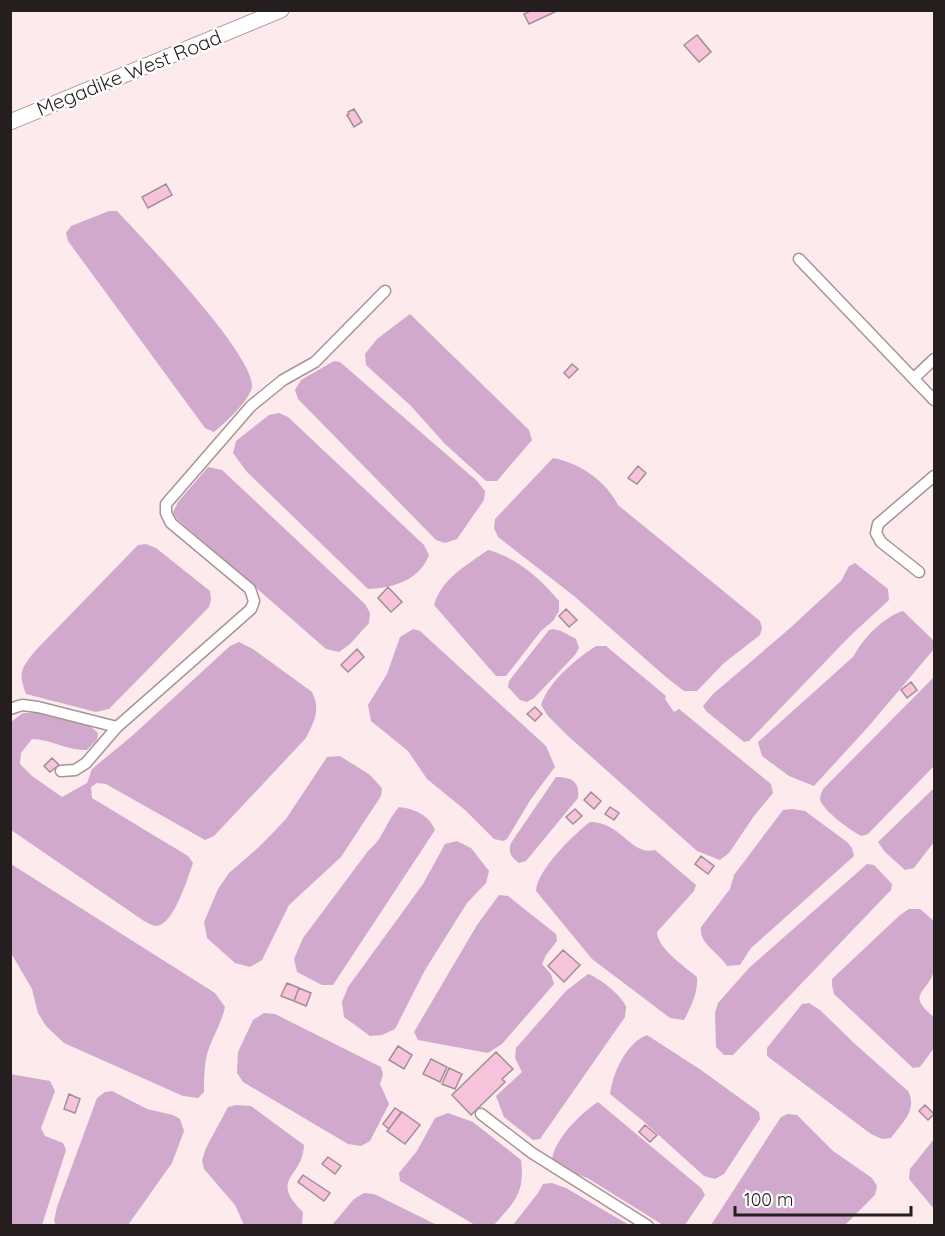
<svg xmlns="http://www.w3.org/2000/svg" width="945" height="1236" font-family="Quicksand,sans-serif">
<style>
.water{fill:#d0a9cd}
.building{fill:#f7c3da;stroke:#a18e96;stroke-width:1.5}
.lines{fill:none;stroke-linecap:round;stroke-linejoin:round}
.street-casing{stroke:#a99495;stroke-width:13}
.secondary-casing{stroke:#a99495;stroke-width:17}
.street{stroke:#fff;stroke-width:10}
.secondary{stroke:#fff;stroke-width:15}
.labels{text-anchor:middle;stroke-width:5;stroke-linejoin:round;paint-order:stroke}
.street-label{font-size:20px;fill:#251d1e;stroke:#fdfdfd}
</style>
<rect width="100%" height="100%" fill="#fdeaec"/>
<path class="water" d="M109,211H117C142,238 255,355 252,387C250,400 225,423 214,432L205,428L68,241L66,233L71,226Z
M410,314L529,430L532,440L497,481H486L445,444L411,406L366,365L365,354L377,339Z
M334,361L340,362L477,481L485,491L484,500L457,539L445,543L436,540L298,399L295,390L301,380Z
M279,413L288,417L424,545L429,555C420,580 393,588 368,589L247,472L233,453L236,441L269,415Z
M553,458C580,463 606,481 618,505L760,621L762,628L760,635L724,663L697,691H684L667,678L574,596L498,537L494,528L495,519Z
M208,467L222,470L365,604L370,613L369,623L350,644L339,652L326,649L176,518L173,512L178,502Z
M146,544L156,548L210,591L211,600L209,607L109,709L96,712L26,694C18,672 21,669 35,651L138,545Z
M488,550C516,557 541,579 559,601V611L553,621L541,631L506,676H496L434,605C442,578 467,565 488,550Z
M855,563L888,589L889,600L850,636L749,741L744,742L706,711L703,706L713,694L789,629L841,581L849,566Z
M903,611L933,640L934,649L868,727L814,786L789,776L762,756L758,742L854,656C861,640 886,615 903,611Z
M413,629L420,631L546,746L555,767L531,799L507,839L503,841L494,839L465,810L427,779L408,751L371,721L368,705L387,674L400,637Z
M553,629L561,631L576,639L579,648L575,655L534,698L527,702L520,700L508,687L509,681L549,630Z
M239,642L253,649L312,692C321,710 314,722 306,738L214,836L205,840L106,784L97,783L91,787L92,798L188,856L193,863C188,877 174,924 157,926C153,926 148,923 144,921L11,830V722L23,713H40L90,726L98,733L97,740L87,750C67,751 51,739 32,739L21,753L20,764L32,776L62,797L87,783L92,769L132,736L230,646Z
M596,646H606L666,696L665,699L674,712L679,709L771,784L773,793L754,816L729,853L720,860L697,851L568,736L548,716L541,705C549,681 575,660 596,646Z
M934,677V766L868,834L862,836C853,833 821,809 820,799C820,795 822,792 823,789Z
M340,756L370,775L382,788L381,796L341,857L289,905L262,960L250,967L235,963L207,938L204,922L218,889L229,873L261,845L286,819L327,757Z
M556,777C571,777 580,781 578,798L526,861L519,863C511,857 508,853 511,843Z
M934,788V842L914,868L905,870L885,852L878,842Z
M399,807C415,809 429,815 435,830L333,985H322L297,972L294,959L303,938L368,851C384,838 385,823 399,807Z
M792,809L805,811L847,842L852,848L854,856L751,948L740,965L727,966C719,953 698,943 701,927L730,889L734,875L783,810Z
M590,822C622,822 630,856 655,850L696,885L694,891L657,932C657,948 685,967 697,977C698,994 691,1006 684,1020L670,1018L592,959L536,891C537,870 574,834 590,822Z
M457,841L471,848L489,871L486,883L467,903L425,970L395,1029L382,1035L370,1036L344,1017L342,1002L348,987L423,884L445,844Z
M11,864L215,993L225,1007C222,1022 214,1034 209,1048C204,1062 204,1077 204,1092L198,1098L183,1096L64,1043L46,1026L38,1013L32,989L11,953Z
M867,864L874,865L892,884L891,890L733,1055H724L716,1047L715,1013L718,1003L749,968Z
M499,895L508,896L556,934L557,941L546,955L542,964L551,974L554,984L502,1044L488,1053L418,1040L414,1032L477,925Z
M909,909H920L934,921C934,936 937,954 934,969C931,992 903,993 934,1017V1048L920,1067L913,1068L834,994L832,985V979L900,915Z
M588,974C598,977 623,996 626,1007C626,1010 625,1014 625,1017L540,1139L533,1140L504,1117L496,1096L522,1072L515,1058L516,1048L566,991Z
M809,1003L820,1010L855,1044L908,1091C918,1110 902,1123 891,1138L882,1139L871,1134L767,1056V1048L802,1004Z
M264,1013L275,1014L381,1067L383,1075L380,1084L389,1104L370,1141L361,1146L348,1144L243,1082L237,1073L238,1052L253,1020Z
M647,1035L701,1070L759,1112L760,1119L724,1174L715,1179L704,1176L642,1120L610,1094C613,1073 626,1043 647,1035Z
M10,1074L50,1081L55,1091L41,1128L45,1136L63,1143L66,1150L42,1225H11Z
M112,1091L147,1109L173,1115L180,1119L184,1131L172,1163L128,1225H56L54,1221L57,1207L97,1098L105,1092Z
M598,1102L701,1188L705,1195L685,1225H663L589,1179L552,1163C551,1142 582,1112 598,1102Z
M236,1105L251,1106L304,1145C303,1178 268,1178 303,1212L302,1225H244L235,1205L204,1169L202,1160L206,1148L228,1107Z
M448,1113L473,1122L521,1160C525,1193 515,1201 494,1225H475L400,1181L399,1173L417,1151L435,1118Z
M788,1114L797,1115L833,1151L872,1178L877,1186L875,1195L845,1225H711L781,1117Z
M934,1139V1209L909,1179L910,1169Z
M552,1183L566,1188L629,1225H513L538,1193L543,1184Z
M364,1193L374,1194L437,1225H332L354,1199Z"/>
<path class="building" d="M532,10H559L529,24L524,14Z
M697,35L711,52L699,62L684,45Z
M354,109L362,122L354,127L347,115L349,114L348,112Z
M166,184L172,195L148,208L142,197Z
M572,364L578,369L569,378L564,373Z
M638,466L646,473L637,484L628,478Z
M388,587L402,602L391,612L378,598Z
M566,609L577,620L569,627L559,616Z
M357,649L364,657L348,672L341,665Z
M911,682L917,690L907,698L901,690Z
M535,707L542,714L535,721L527,714Z
M52,758L59,765L50,772L44,766Z
M591,792L601,801L594,809L584,800Z
M610,807L619,813L614,820L605,814Z
M575,809L582,816L573,824L566,817Z
M701,856L714,866L708,874L695,864Z
M563,950L580,965L564,982L548,966Z
M287,983L299,988L294,1001L281,996Z
M299,988L311,993L306,1006L294,1001Z
M398,1046L412,1055L404,1069L389,1060Z
M496,1052L513,1069L502,1079L505,1082L471,1115L452,1095Z
M431,1059L447,1067L440,1082L423,1074Z
M449,1068L462,1074L455,1089L442,1084Z
M69,1094L80,1099L75,1113L64,1109Z
M925,1105L934,1114L928,1120L919,1111Z
M395,1108L401,1112L389,1129L383,1124Z
M402,1112L420,1125L405,1144L387,1131Z
M645,1125L657,1135L650,1142L639,1132Z
M328,1157L341,1166L335,1174L322,1164Z
M303,1175L330,1193L324,1201L298,1182Z"/>
<g class="lines">
<g class="street-casing">
<path id="street" d="M799,259L934,400
M914,378L934,359
M919,572L881,542L876,533L878,524L934,476
M10,709L22,705L38,707L117,727
M61,771L75,770L86,763L117,727L251,609L254,601L250,589L171,523L166,513V504L251,406L283,380L315,362L385,291
M481,1114L532,1153L648,1226"/>
</g>
<g class="secondary-casing">
<path id="secondary" d="M10,122L281,10"/>
</g>
<use href="#street" class="street"/>
<use href="#secondary" class="secondary"/>
</g>
<g class="labels">
<g class="street-label">
<text transform="translate(129 73) rotate(-22)" y="7">Megadike West Road</text>
</g>
</g>
<rect width="945" height="1236" fill="none" stroke="#251d1e" stroke-width="24"/>
<path d="M735 1206v9h176v-9" fill="none" stroke="#251d1e" stroke-width="3"/>
<text x="744" y="1206" font-size="18" fill="#251d1e" stroke="#fdfdfd" stroke-width="4.5" paint-order="stroke">100 m</text>
</svg>
